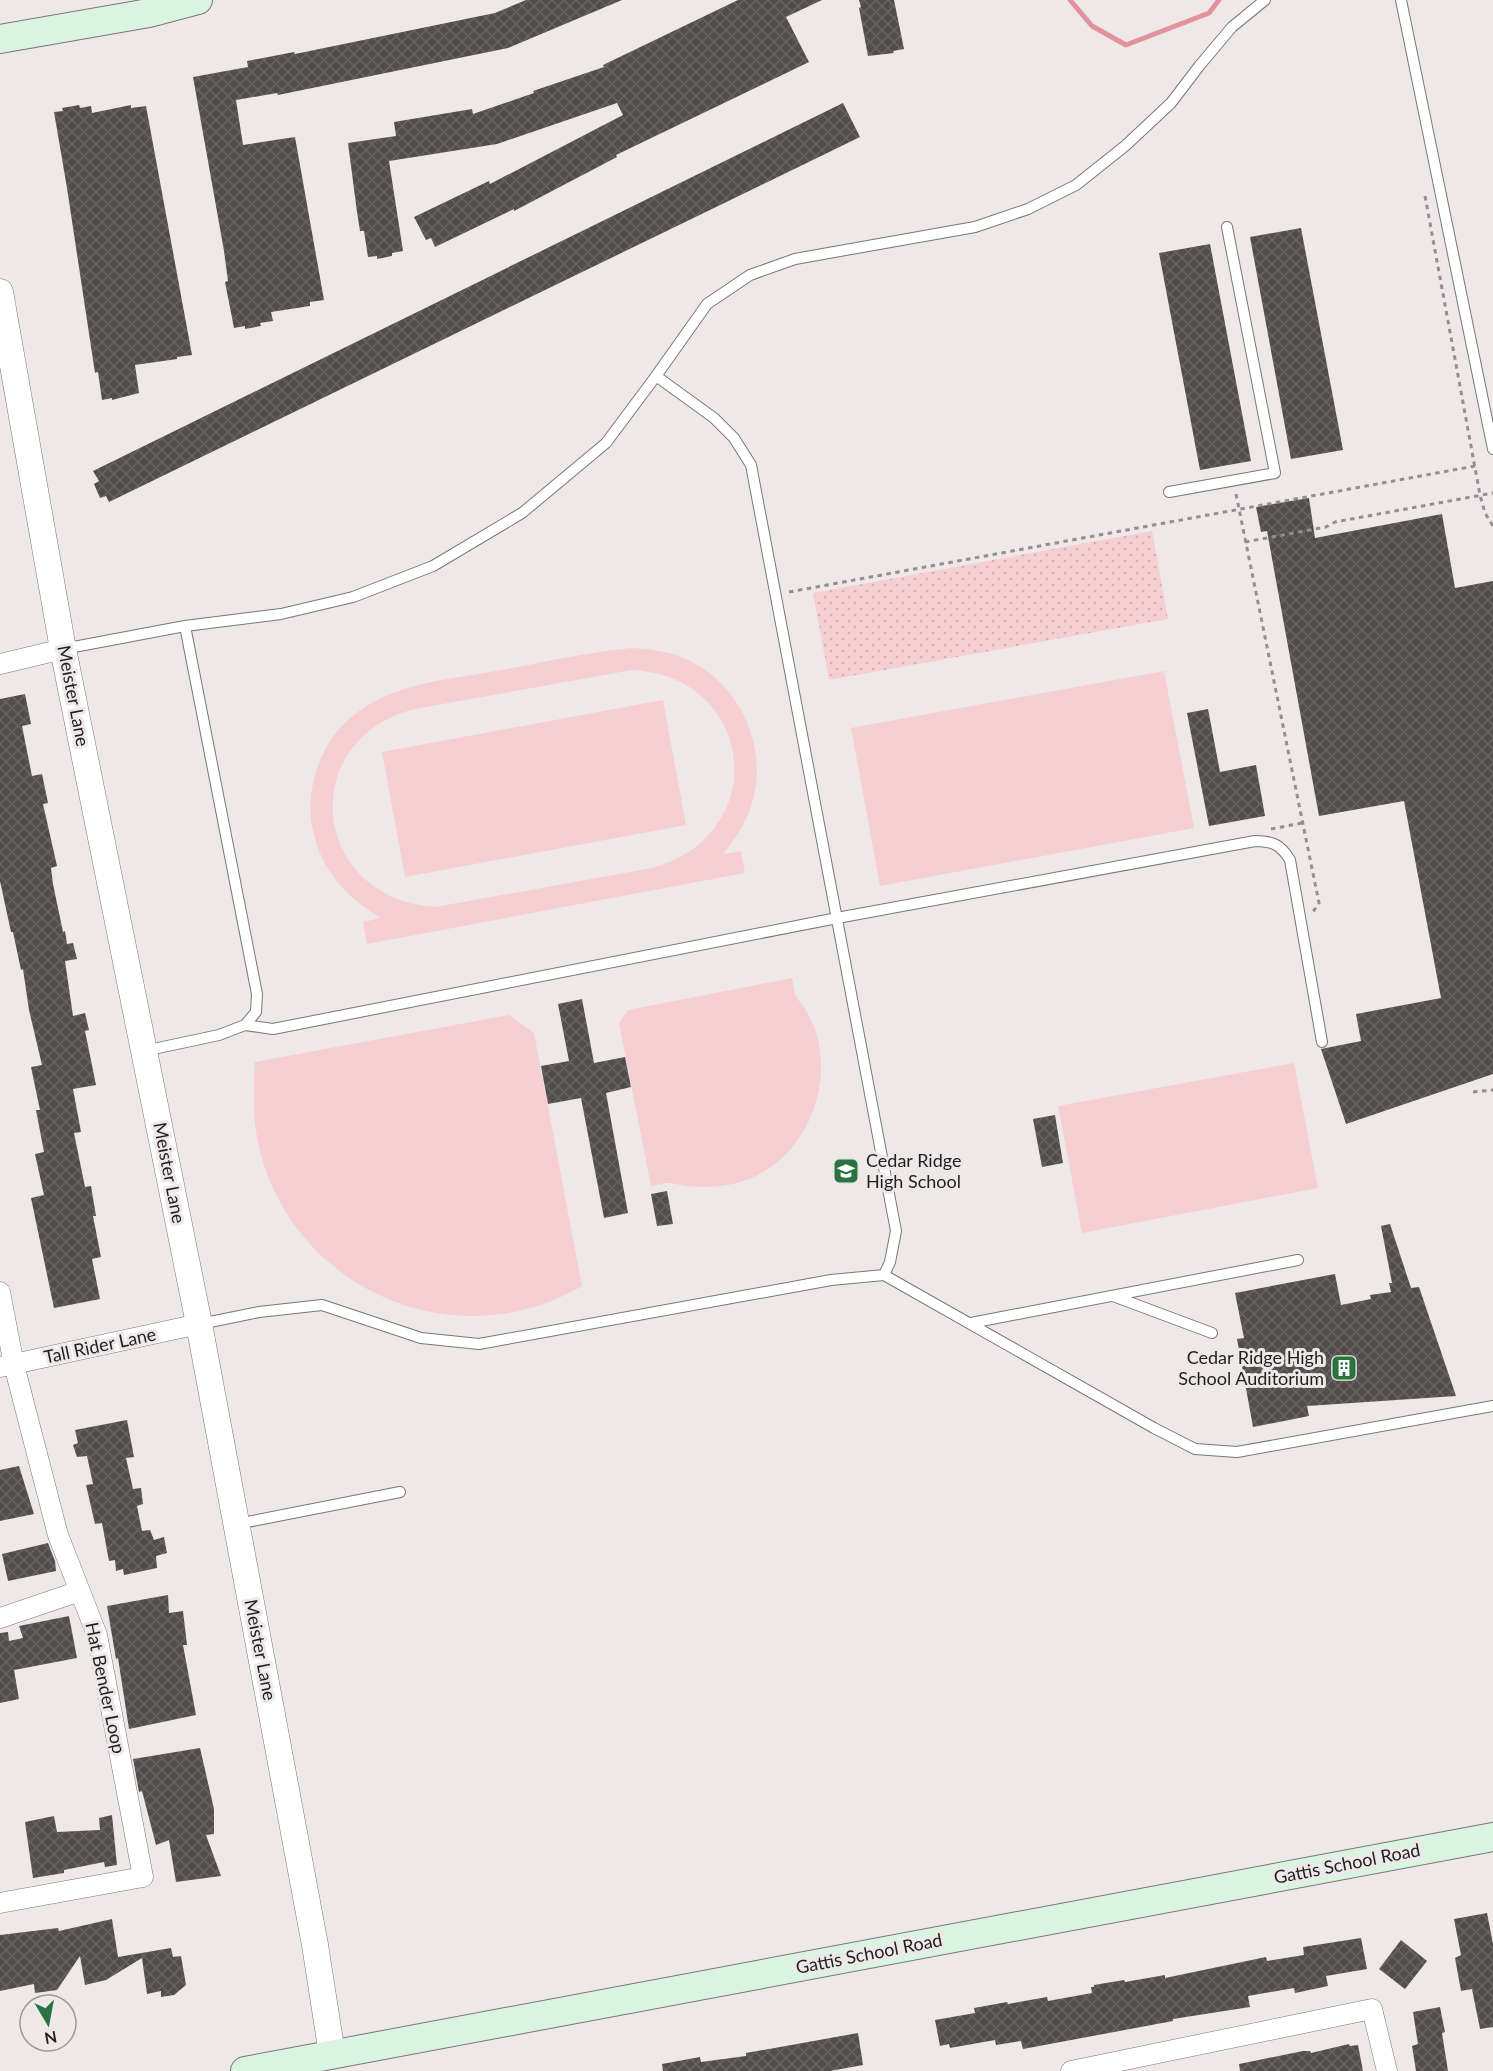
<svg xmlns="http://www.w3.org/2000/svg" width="1493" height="2071" font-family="Lato,sans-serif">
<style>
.grass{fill:#f7cfd3;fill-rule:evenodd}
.park{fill:url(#park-dots)}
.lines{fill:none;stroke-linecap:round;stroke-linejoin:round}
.stream{stroke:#e2929d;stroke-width:5}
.building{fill:url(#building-cross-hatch)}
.service-casing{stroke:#7b7677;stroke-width:12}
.minor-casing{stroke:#7b7677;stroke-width:21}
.tertiary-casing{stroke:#7b7677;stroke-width:27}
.secondary-casing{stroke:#7b7677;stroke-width:30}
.path{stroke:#938e8f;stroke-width:3;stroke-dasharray:4.5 4.5;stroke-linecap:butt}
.service{stroke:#fff;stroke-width:10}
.minor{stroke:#fff;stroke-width:20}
.tertiary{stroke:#fff;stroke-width:26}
.secondary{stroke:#d9f4e0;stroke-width:28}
.labels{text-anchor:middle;stroke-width:6;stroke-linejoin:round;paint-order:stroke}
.street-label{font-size:18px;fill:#201e1e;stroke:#eee8e9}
.poi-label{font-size:18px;fill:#201e1e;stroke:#eee8e9;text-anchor:start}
</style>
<defs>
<pattern id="park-dots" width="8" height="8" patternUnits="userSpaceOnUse" patternTransform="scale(1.5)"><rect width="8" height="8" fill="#f7cfd3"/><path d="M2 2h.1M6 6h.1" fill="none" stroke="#d3b1b5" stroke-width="1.8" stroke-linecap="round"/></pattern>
<pattern id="building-cross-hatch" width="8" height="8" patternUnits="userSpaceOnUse" patternTransform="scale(1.5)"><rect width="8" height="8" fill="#524e4e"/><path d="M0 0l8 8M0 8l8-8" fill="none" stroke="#676464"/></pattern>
</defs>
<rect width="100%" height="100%" fill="#eee8e9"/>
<path class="grass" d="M632,648C651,649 668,651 686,659C741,683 770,750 751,806C745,825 735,839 723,854L741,851L745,873L367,944L363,922L381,918C343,896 316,864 311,818C309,794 314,769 326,748C363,684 436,682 502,670C545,662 588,652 632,648ZM632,670C756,676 773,835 652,868L435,907C310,898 295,739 415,709Z
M1164,671L1194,828L880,886L851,728Z
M663,700L686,825L405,877L382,752Z
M792,978C793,984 794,991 796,996C798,1000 802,1004 804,1007C809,1015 813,1024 816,1032C835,1095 799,1169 733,1184C718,1187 703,1188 687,1186C681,1186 675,1183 669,1183C663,1183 657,1185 651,1186L619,1023L628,1010Z
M509,1015L534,1033L582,1286C465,1355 315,1300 267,1174C253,1137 252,1100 255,1062Z
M1294,1063L1318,1188L1082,1233L1058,1106Z"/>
<path class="park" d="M1152,531L1168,619L829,680L813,593Z"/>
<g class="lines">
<path class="stream" d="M1070,0L1092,26L1126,45L1209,13L1219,0"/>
</g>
<path class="building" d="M526,0H622L508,48L278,95L277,93L236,100L243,145L295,137L324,300L310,302V306L271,312L273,321L260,323L261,326L245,329V326L234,328L225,282L228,281L224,251L193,77L248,67L247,61L294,52L295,54L495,13Z
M738,0H822L786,17L809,62L616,155L617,157L514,211V209L435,247L431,238L426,240L414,217L489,181L490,184L623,115L617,103L497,144L389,161L403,251L392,253V256L377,259V256L368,257L364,231H360L357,212L348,143L396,136L394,122L472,109L473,114L534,93L533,91L604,67L603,65Z
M859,0H894L904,49L893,51L894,53L868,56L859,8L861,7Z
M843,103L860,137L109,502L106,496L100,498L94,484L99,481L93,471Z
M79,105L80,108L91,106L92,113L131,105V108L146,106L192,355L177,357V359L135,365L139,393L112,400V398L102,400L98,372L95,373L67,188L54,112L63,111L62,108Z
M1301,228L1343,450L1291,459L1250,237Z
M1210,244L1251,461L1200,470L1159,253Z
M1309,498L1315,538L1442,514L1455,588L1493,581V1074L1346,1124L1321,1049L1361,1041L1356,1014L1441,998L1404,801L1319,816L1267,531L1261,532L1256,507Z
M25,694L31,724L22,726L32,776L42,774L48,803L43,804L57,866L51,868L53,884L63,932L65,931L67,944L73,943L77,959L65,961L73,1016L85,1013L89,1030L85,1031L96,1085L73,1089L81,1132L74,1133L85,1187L91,1186L96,1216H93L101,1257L92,1259L100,1299L54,1308L31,1198L44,1195L35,1154L44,1152L36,1110H40L31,1067L42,1065L29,1010L23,969L21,970L13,932H11L0,881V699Z
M1208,709L1220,772L1256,765L1265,816L1209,826L1187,713Z
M582,999L594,1063L625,1057L631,1087L606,1093L628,1213L604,1218L581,1098L548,1104L541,1066L569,1061L558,1004Z
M1055,1115L1063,1163L1042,1167L1033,1119Z
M667,1191L673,1224L657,1226L651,1194Z
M1390,1224L1411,1288L1419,1287L1456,1396L1307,1406L1309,1416L1253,1427L1237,1339L1244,1338L1235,1293L1335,1274L1341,1305L1371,1299L1370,1295L1391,1292L1389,1283H1392L1381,1226Z
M127,1420L134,1457L126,1458L133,1489L141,1488L143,1504L137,1506L142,1531L150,1530L154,1540L164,1537L167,1553L156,1556L157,1568L124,1575L123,1569L116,1571L115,1560L109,1561L102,1523L95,1524L86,1485L93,1484L87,1456L77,1457L73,1445L78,1443L75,1430Z
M19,1466L34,1514L0,1521V1470Z
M48,1543L55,1561L56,1571L8,1581L2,1554Z
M168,1595L169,1613L183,1611L187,1645H183L196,1715L129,1729L118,1658L116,1659L107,1606Z
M69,1616L77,1658L14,1670L19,1699L0,1703V1633L8,1632L9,1641L23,1638L19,1626Z
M200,1748L214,1809V1834L206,1835L221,1876L176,1882L169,1840L156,1845L142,1791L139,1792L133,1759Z
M112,1815L117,1865L105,1867L104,1862L64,1870V1873L33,1878L25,1822L54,1816L57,1832L100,1830L99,1818Z
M1487,1913L1493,1944V2027L1480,2029L1472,1989L1461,1991L1455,1958L1461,1955L1454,1919Z
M112,1919L118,1957L171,1948L173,1957L181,1956L186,1985L174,1995L161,1997V1991L147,1994L142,1958L106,1980L85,1985L80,1956L57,1990L35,1993L34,1984L0,1991V1935L58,1928L59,1931Z
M1361,1938L1367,1969L1326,1976L1328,1986L1314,1989L1295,1993L1294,1988L1248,1996L1250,2007L1173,2019V2021L1023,2049L1021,2041L996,2045L995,2040L950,2048L949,2044L940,2046L935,2020L975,2013L974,2008L1007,2002L1008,2004L1047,1997L1048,2001L1092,1993L1091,1987H1094V1985L1124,1980L1125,1982L1165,1975V1978L1266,1957L1267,1961L1304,1955L1303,1947Z
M1401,1940L1427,1961L1405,1989L1379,1969Z
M1440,2007L1445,2032L1442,2033L1448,2071H1416L1412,2046L1418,2044L1413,2012Z
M858,2033L863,2065L830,2071H663L662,2064L700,2057L701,2062L746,2056V2053Z
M1349,2044L1350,2046L1358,2045L1363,2071H1240L1239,2064L1303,2051H1310L1311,2053Z"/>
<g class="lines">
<g class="service-casing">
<path id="service" d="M1401,0L1493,449
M656,376L707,304L750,275L795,259L975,227L1028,209L1076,185L1125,146L1171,103L1200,65L1232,27L1265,0
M1169,492L1275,473L1227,227
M63,649L185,626L281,614L353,597L433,566L522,513L606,443L656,376L714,418L734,438L751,465L896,1231L890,1262L884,1275
M245,1025L273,1029L837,918L1255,841C1273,841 1281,845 1290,860L1322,1042
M144,1051L219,1035L245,1025L256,1012L257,994L185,626
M1113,1296L1212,1333
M971,1323L1298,1260
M200,1324L259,1312L322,1305L421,1338L479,1344L831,1280L884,1275L1154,1428L1195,1449L1237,1452L1493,1406
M237,1524L400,1492"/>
</g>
<g class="minor-casing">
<path id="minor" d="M0,664L63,649
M0,1292L14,1365L58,1535L97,1635L143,1877L0,1903
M0,1367L199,1324
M0,1618L80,1591
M1071,2071L1372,2009L1387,2071"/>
</g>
<g class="tertiary-casing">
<path id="tertiary" d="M0,292L63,649L199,1324L315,1945L332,2054"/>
</g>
<g class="secondary-casing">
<path id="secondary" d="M0,39L149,13L198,0
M245,2071L1493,1837"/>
</g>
<path class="path" d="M1425,196L1480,495L1485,513L1493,526
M1236,494L1319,903L1313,912
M1245,542L1326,527L1335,522L1493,493
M789,592L1475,466
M1271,829L1302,823
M1473,1092L1493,1090"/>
<use href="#service" class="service"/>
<use href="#minor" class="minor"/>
<use href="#tertiary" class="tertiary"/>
<use href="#secondary" class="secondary"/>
</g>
<defs>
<g id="school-square" transform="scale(1.35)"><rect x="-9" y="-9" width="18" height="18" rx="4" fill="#2a7340" stroke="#eee8e9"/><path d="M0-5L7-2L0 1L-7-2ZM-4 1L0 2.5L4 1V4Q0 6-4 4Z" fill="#fff"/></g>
<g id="building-square" transform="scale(1.35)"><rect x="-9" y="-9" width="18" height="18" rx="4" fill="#2a7340" stroke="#eee8e9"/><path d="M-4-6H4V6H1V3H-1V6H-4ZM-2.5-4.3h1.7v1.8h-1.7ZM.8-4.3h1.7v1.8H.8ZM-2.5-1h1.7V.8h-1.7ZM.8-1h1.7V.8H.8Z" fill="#fff"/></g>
</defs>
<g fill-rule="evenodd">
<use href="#school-square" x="846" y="1171"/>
<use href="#building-square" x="1344" y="1368"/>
</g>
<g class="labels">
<g class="street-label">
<text transform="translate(73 696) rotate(79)" y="6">Meister Lane</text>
<text transform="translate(169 1173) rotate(79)" y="6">Meister Lane</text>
<text transform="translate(100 1346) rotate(-12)" y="6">Tall Rider Lane</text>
<text transform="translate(260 1650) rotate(79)" y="6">Meister Lane</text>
<text transform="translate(105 1688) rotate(78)" y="6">Hat Bender Loop</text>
<text transform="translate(1347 1864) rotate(-11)" y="6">Gattis School Road</text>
<text transform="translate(869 1954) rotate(-11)" y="6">Gattis School Road</text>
</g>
<g class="poi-label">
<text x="866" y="1167">Cedar Ridge<tspan x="866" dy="21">High School</tspan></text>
<text x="1324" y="1364" text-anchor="end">Cedar Ridge High<tspan x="1324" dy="21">School Auditorium</tspan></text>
</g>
</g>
<g transform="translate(48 2023) rotate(170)"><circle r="28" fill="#eee8e9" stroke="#9c9798" stroke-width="1.5"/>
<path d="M0-4.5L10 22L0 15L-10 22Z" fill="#2a7340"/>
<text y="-9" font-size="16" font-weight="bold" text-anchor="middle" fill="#201e1e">N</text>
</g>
</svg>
